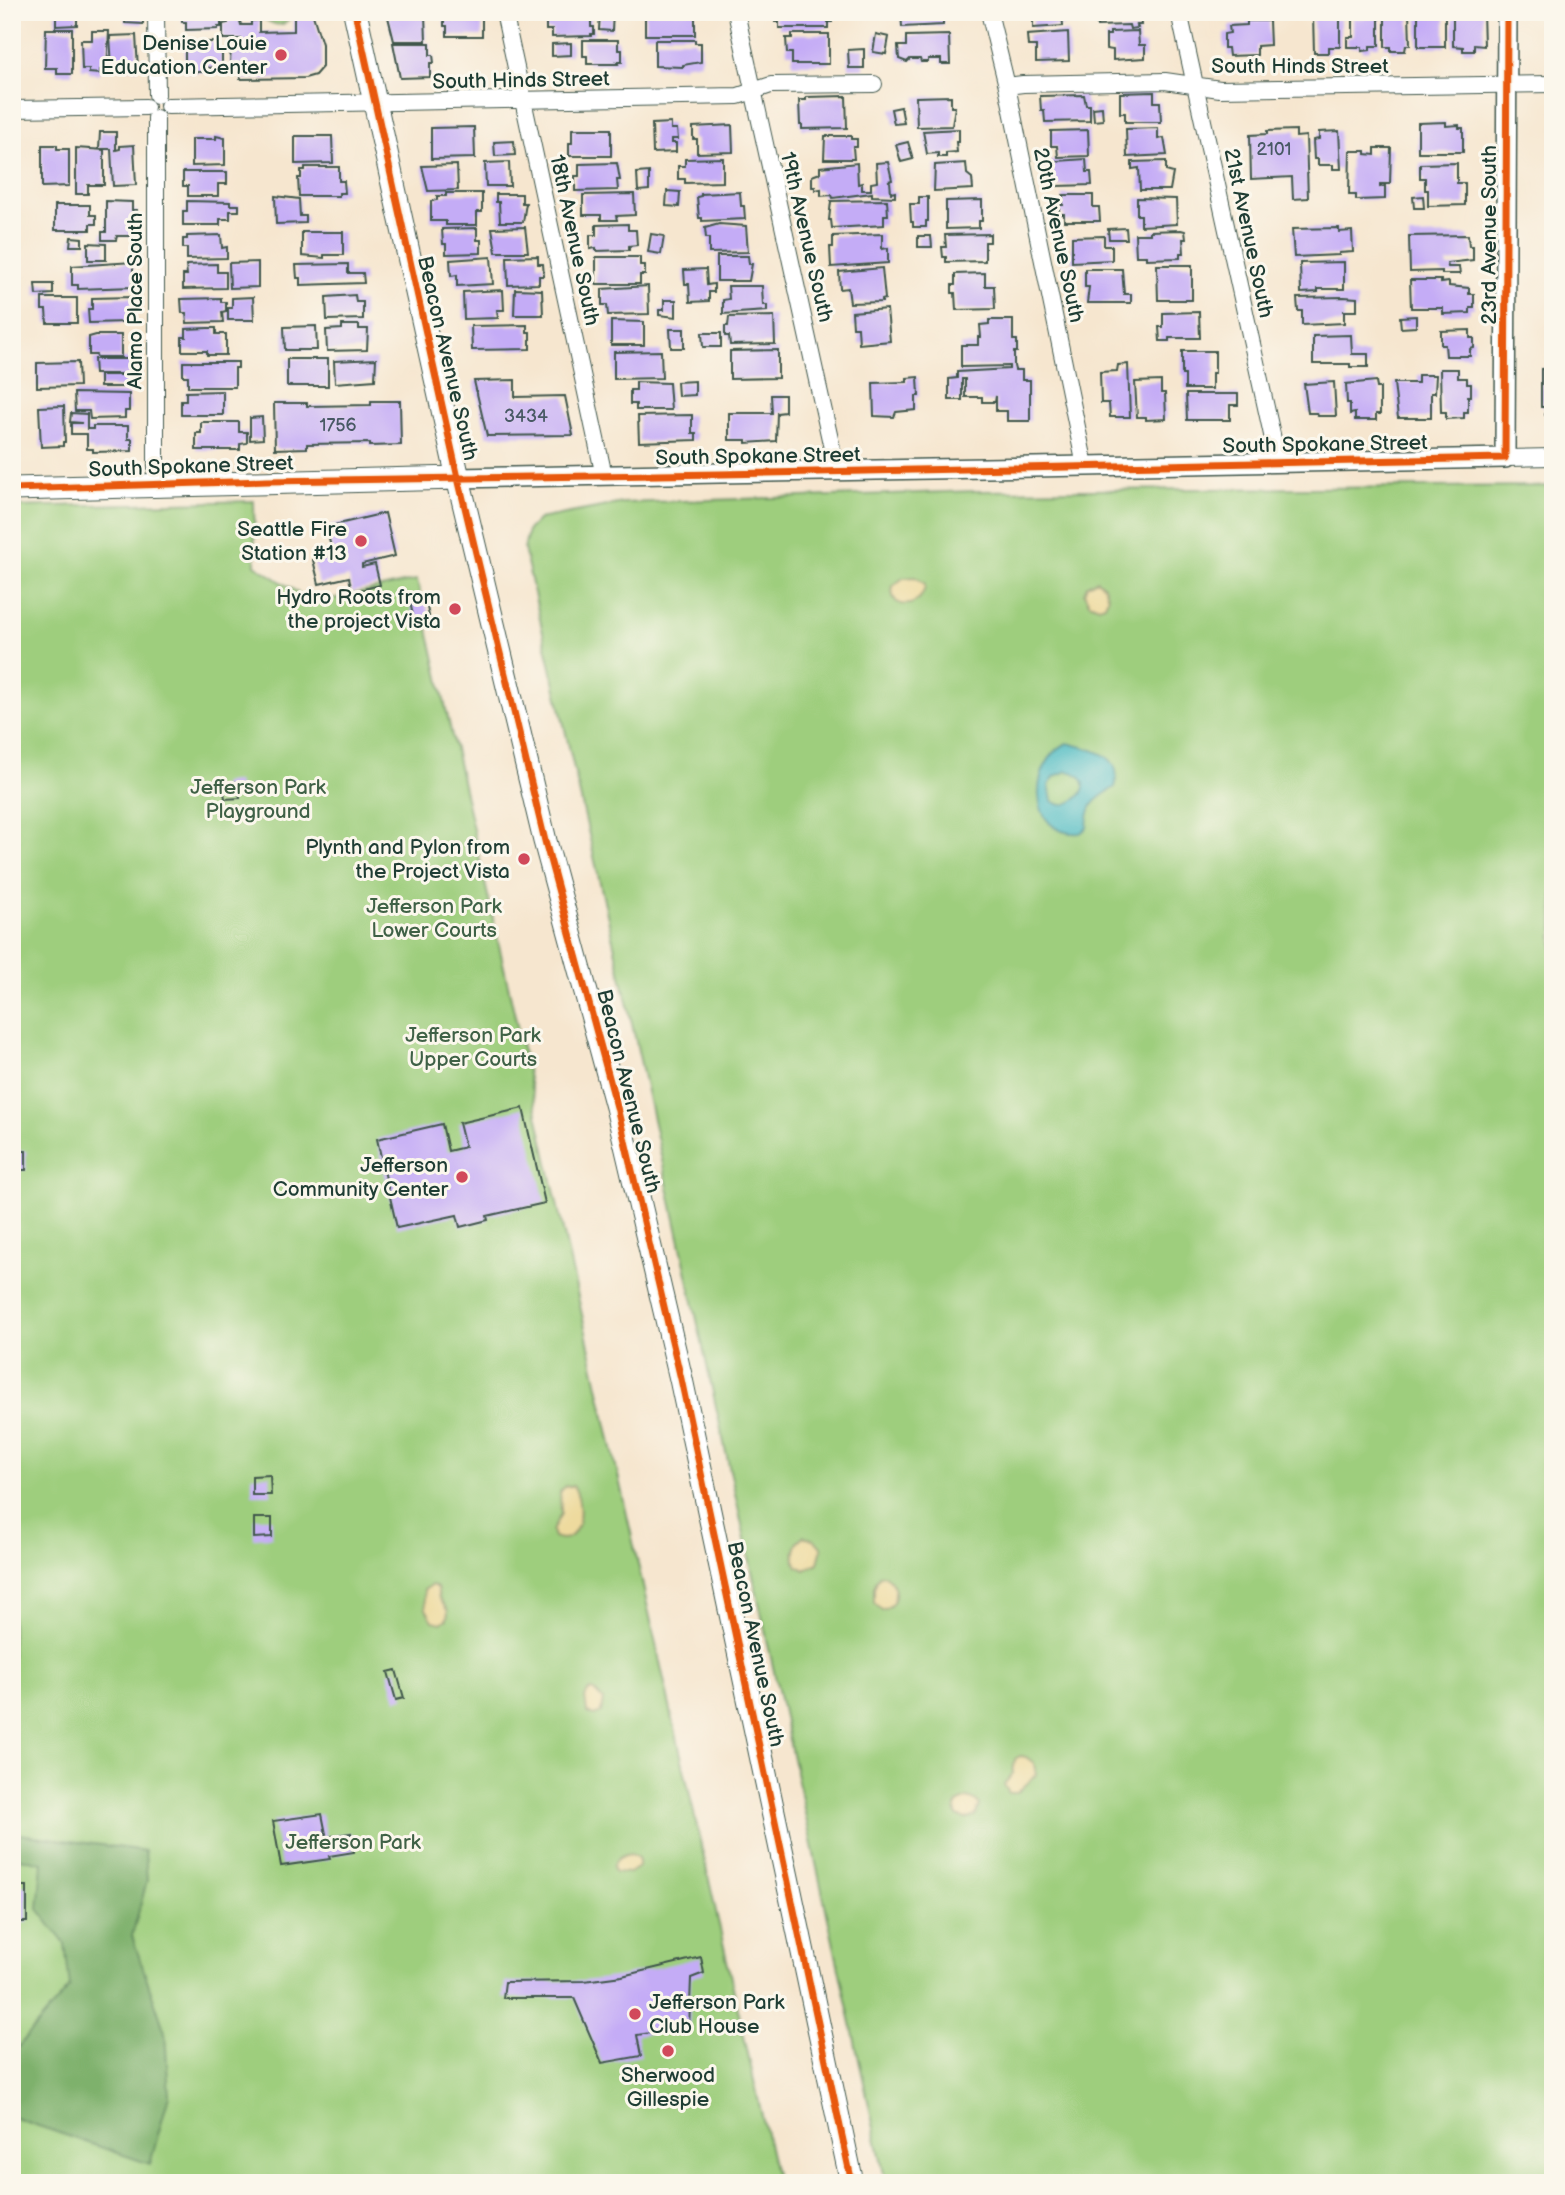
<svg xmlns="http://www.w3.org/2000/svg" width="1565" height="2195" font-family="'Balsamiq Sans',sans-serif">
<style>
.green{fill:#9ece7d;stroke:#5e8658;stroke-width:2}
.forest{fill:#7eb16c;stroke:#4e7750;stroke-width:2}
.sand{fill:#eeda9e;stroke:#868c69;stroke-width:2}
.water{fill:#4dbbc3;stroke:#367c7c;stroke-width:2;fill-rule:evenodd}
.building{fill:#c4acf6}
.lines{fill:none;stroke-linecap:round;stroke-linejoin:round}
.minor-casing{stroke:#3f564b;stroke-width:18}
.tertiary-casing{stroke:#3f564b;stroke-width:22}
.secondary-casing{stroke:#3f564b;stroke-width:25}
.minor{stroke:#fff;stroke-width:16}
.tertiary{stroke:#fff;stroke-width:19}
.secondary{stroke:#fff;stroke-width:23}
.cycleway-casing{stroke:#fbf7ec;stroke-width:11}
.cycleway{stroke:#e8590c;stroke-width:7}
.poi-dot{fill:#d1495b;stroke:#fbf7ec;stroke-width:2.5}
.labels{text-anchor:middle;stroke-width:6;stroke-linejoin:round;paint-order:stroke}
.number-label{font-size:18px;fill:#485964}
.poi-label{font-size:21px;fill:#1f3d34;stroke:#fbf7ec;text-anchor:end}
.street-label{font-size:21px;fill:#1f3d34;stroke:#fbf7ec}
.park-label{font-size:21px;fill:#3f6146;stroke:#fbf7ec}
</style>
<rect width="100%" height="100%" fill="#fbf7ec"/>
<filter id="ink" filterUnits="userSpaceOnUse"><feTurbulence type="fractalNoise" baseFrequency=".0143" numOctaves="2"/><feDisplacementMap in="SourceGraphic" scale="14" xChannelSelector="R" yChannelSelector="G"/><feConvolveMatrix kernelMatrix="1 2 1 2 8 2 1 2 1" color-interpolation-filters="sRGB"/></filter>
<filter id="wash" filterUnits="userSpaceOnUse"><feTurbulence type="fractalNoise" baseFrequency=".00686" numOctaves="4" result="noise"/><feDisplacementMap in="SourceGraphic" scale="28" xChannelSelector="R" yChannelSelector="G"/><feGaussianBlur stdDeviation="1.57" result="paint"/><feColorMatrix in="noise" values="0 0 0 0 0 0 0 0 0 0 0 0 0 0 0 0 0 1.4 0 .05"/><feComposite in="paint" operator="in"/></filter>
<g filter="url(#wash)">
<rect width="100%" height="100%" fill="#f6e6cf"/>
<path class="green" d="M253,12H293C284,35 268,21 253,12Z
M1553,486V2183H886L637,1046L524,549L528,530L539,519L623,503L976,491Z
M254,501L255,565L314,603L417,580L777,2183H12V507Z"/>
<path class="forest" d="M12,1833L145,1851L147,1881L132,1936L165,2032L169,2095L150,2164L12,2117L17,2048L70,1987L65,1944L38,1909L42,1863L12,1856Z"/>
<path class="sand" d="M915,577L925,584C924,610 887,612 893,586L903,578Z
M1097,580L1104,586L1108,598L1105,605L1099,607L1089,603L1084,593L1087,585Z
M565,1486H573C585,1502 582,1549 554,1537L552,1531L561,1513L560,1492Z
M803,1536L815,1540L822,1548L818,1563L805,1570L797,1566C792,1557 795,1543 803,1536Z
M885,1575C898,1585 900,1604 882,1610L874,1603V1587L879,1576Z
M432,1585L437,1588L439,1598L448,1611L447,1619L441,1623L433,1621L426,1609L424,1590Z
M593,1690L603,1700L601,1712L595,1716L587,1713L585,1697L588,1691Z
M1020,1756L1026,1757L1034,1763L1036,1775L1017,1793H1009L1004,1785L1013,1773L1015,1759Z
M967,1798L977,1801L980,1805L975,1816L966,1819L957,1816L955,1808L957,1803Z
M631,1854L638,1858V1867L629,1873L615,1872L613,1866C616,1858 623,1855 631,1854Z"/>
<path class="water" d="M1067,743C1089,749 1125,753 1115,787C1095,800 1088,802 1087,828L1080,833C1027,837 1028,763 1067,743ZM1067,771C1096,776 1084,803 1060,805L1052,801L1049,785L1055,776Z"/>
<g id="blocks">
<path class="building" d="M56,12H77V25L56,26Z
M182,12L221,13V27H218V29L186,30V22H182Z
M312,12L322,44V67L315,75L305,78L240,79L241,64H230L231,46H241V39H223V24L228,23V17H239L241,25H251V21L259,20V32L294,31V16Z
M552,12H591V27H594V34H591V36L552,37V30H546V17H553Z
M600,12H613L612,31L599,30Z
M645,12H695V35H645Z
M779,12H829L832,15V22H828V28H779V22H775V13Z
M901,12H943V25L902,27Z
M1023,12H1062L1063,26L1033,28V17H1023Z
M1096,12L1140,14L1141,25H1137L1138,28L1130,29L1129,25L1097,26Z
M1409,12L1410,45H1406L1405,51H1391V47H1385V13Z
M1418,12H1445V47H1418Z
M1453,12H1483L1484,46L1474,45V51H1463V47L1453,46Z
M125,13H143V24L125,23Z
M387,13L425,14L426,41H394Z
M482,13V36H447V26H444V14Z
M1313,15H1329V19H1340V47H1329V53H1314Z
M1353,18H1379V46H1370V50L1362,51V47H1347V37H1353Z
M1247,21H1269L1270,45L1257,46V55L1229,56L1228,48H1224V34L1230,33L1229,26L1247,25Z
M46,29H72V74H57V68H45Z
M92,31H109L107,70H100V74L89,73V69H82L81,40H92Z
M1138,31L1139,45H1145V58L1113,60V50L1106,49V35H1110V32Z
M1068,32L1069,61L1036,62V46H1028L1027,35Z
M792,34H829V64H792V53H787L786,38H792Z
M876,34L889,37L886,54L873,52Z
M136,35L138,69L112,67L110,36Z
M949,35L950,64H941V59H928V62H921L920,59H910L907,62L899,59L898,46H906V36Z
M583,40H618V50H622V62H617L618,64H587V56H583Z
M655,40H695V43H701V62L683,65V67L655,66Z
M185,42H217V53H222V67L204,68V72H185Z
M393,43H430V55H433L434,63H430V77L400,78Z
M571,43V55L552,56V44Z
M864,49V68H849L848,50Z
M1154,92V102H1160L1161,122H1125V113H1120V93Z
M1084,95L1086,105H1090V121L1045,122L1044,110H1041L1040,96Z
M846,96L847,128L802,129V125H800L799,100H806V97Z
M951,96V107H955L952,126L917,127L916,97Z
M901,107L904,123L894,124L891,109Z
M1102,107L1103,120L1094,121L1093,108Z
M1446,122V126L1459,125V128H1463V152H1418V123Z
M671,123V129H677L678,139H672V143H676V152L653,153L652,124Z
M732,125L733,152L697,153V139H693V127Z
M474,127L475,158L431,159V128Z
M1158,128V139L1164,138L1167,155L1127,157L1126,129Z
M572,129H611V156H569V143H572Z
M959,129V142H956L957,152L946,153V157H938V153L927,154L923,131Z
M1088,130L1089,156L1058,157L1057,146H1051V131Z
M1296,130V137L1306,136L1308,198L1293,199L1292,177L1251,179L1250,135L1267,134V131Z
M1339,131L1341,169H1333V165H1318V159H1314L1313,140L1319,139V132Z
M100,132H116V150L120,149V146L134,145L136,185L113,186L111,149H99Z
M216,136L225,138V165L192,166V139H216Z
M295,136H332L333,163L295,164Z
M825,136H851V139H857V147H853L854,159H824Z
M514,141L515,155L495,156L494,142Z
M908,142L913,159L901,162L896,145Z
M42,145H57V149H69V186L42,187Z
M76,148L104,150V185H88V194H76Z
M1375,148H1391L1390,184H1380V187L1385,186V199L1356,200V195H1349L1350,151H1366V154L1375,155Z
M723,158V182L685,183V179H678V166H685V159Z
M1086,159L1087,172H1091L1092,185L1056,186L1055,178L1051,179V172L1043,173L1042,162Z
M1166,161V171L1173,173L1170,190H1140L1139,168L1132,169V162Z
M509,162L510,186H486L485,163Z
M888,162L892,180L888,181H890L891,193L895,192V197L872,196V193L833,198L832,195L821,196V189L815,190V187H812V176L820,173V167L857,163L858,184L862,183V190H871V183L877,182L876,163Z
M617,163L620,180H617L618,190L575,191V176H579V164Z
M966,163L967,174L972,178L973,189L934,191L935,165Z
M1457,163V183H1465V205L1428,206V190H1425V178H1420V164Z
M457,165L458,190L428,191L422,166Z
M305,167H339V181H344L345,193H339V196H299L298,178H301V170H305Z
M183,172H227V184H218V196H188V186H183Z
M649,172V190L638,191L637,173Z
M667,191L680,192L679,207L666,206Z
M740,192L741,206H744L745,219L702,221V218H699L697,197L701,196V194Z
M446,193H482V212H477V225H446V221H431V201L437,200V196H446Z
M496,194H522V203H526L523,222H500L499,202H496Z
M634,194L635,215L616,216L617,220H601V215H583V195Z
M1063,195H1093V207H1099L1100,221H1064V214H1059V205H1063Z
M275,196L299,199L300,216H306V223L276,224Z
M1423,196L1424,208H1414L1413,197Z
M919,197H928V221H926V227H913V222H911L910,204H919Z
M1137,198L1176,199L1177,224L1141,226V215H1137Z
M887,200L888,215H884V225L832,228L831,220H829L831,201Z
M982,200V221H979V228L946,229V201Z
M106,201L132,202V210H137V226H131V236H117L116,240H102V232H106Z
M187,201L230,202V205H239V211H230V219H220V225H183V211H187Z
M55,205H90V215H96V224H90V230H55Z
M628,224V230H636L637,245L629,246V250L596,251V248L590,249V235H596V225Z
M719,224L746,226L748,252L709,253V238H706L705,228Z
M525,227L528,252H496L492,228Z
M477,228V240H481V253L446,254V244H443L442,229Z
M1126,228L1127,239H1109L1108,229Z
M1339,228V232L1352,231L1353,252L1339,253V255L1294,257L1292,229Z
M1181,230L1185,231L1186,239H1183L1184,253H1180V258L1146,259V256H1136L1135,234H1150V231Z
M302,232H343V255H324V258L302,256Z
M651,234L664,236L661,254L648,252Z
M882,234V249L888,248V263L831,267L830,247H833V236Z
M990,234V242H985V261L946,262V257H943L942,247H946L945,235Z
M221,235L222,248L227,247V258L187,259V248H183V239H187V236Z
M1468,235L1469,246H1473V260L1447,263L1448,267H1459L1460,274H1442V271L1410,272L1409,236Z
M918,236H931L932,247H918Z
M1104,236V246H1112V260L1072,262V237Z
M71,237L82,238V246H70Z
M88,243L106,244V260H88Z
M538,256V264H543L544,276H539V284L508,285L507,257Z
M717,256H748L749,264H752L749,281H717Z
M491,257L493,284L457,286V275L451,276L450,260Z
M596,257H640V265H645V275H640V284H596Z
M133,262V287L78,289V285H72V266Z
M258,262V287L230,288L229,263Z
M1344,262V289H1318V292L1301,293L1300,263Z
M217,264V272H226V288L183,289V275H187L186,265Z
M348,264V273H363L364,283L300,285V278H297L296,265Z
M1157,265H1192V300H1158Z
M882,268L885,299L882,300V302L850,303L848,288L840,289L839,272Z
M706,269L707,285L714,284V292H709V301L690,302L689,284H685L684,270Z
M1085,269H1122L1124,294H1131V303H1087L1089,287H1085Z
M985,273V286H994L995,309L956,310L955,293H952V285H955V274Z
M1410,280H1441V283L1449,282V286L1469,288V294H1474V308H1470V313L1443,314V308H1411Z
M35,284H53V294L36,295Z
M648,286L649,314L608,315L607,305H602V289Z
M728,286H762L763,305H767V311L723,314V300L729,299Z
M515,289L542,290L543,315H514Z
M503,290L504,310H497L498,318L464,319L463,292Z
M355,295L356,302H363V319L327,320L326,297Z
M131,297L132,311H127V322L89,323L88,309H92V298Z
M253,297L254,320H228V308H232V298Z
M1344,297L1357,298V311H1344V323L1302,325V311H1298L1297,298Z
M42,298H77V323H47L46,310H42Z
M221,298V302H226V311L222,312L223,322L187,323L186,313H182L181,299Z
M664,300H676V317L659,315V310H664Z
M887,309L890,341L859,344L858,327H853L852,312Z
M1199,312L1200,338H1169V341H1160L1159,327H1163V313Z
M774,316L775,344L730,345L729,336H725V326H728L729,317Z
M1416,316V327L1401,328L1400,317Z
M989,320H1013V340H1017V352H1014V366L1015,370H1022V380H1030V421H1007V411H996V396L995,402H982V397H965V379H962V400H949V379L957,378V372L1009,369V366L961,367V345H978V337H981L980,325L989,324Z
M611,321L644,322V345H611Z
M342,325H359V329H368L367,350L327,351L326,330L342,329Z
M527,325V332H530V349L472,350L471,326Z
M316,326L317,350H285L284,327Z
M208,328H216V334H226V355H207V351H182V337H186V329Z
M670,329H684V348H671Z
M1470,330V338H1474V348L1470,349V356H1446L1445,345H1441V331Z
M702,333H721V347H703Z
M96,335H121V357H97L96,355H89V337Z
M1351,335L1352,354H1368V367H1350V364H1313V336Z
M778,350V378L730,379V351Z
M661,351L662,378L614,379V352Z
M1182,351H1215V373H1212V389H1185V375H1182Z
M94,359H130L129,374H95Z
M287,359H328V386H287Z
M376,359L375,380L335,383L334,361Z
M78,362L79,386L37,387V363Z
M183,362H238V368H235V387H188V376H183Z
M1128,364L1130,417H1110L1109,403H1101L1100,372L1117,371L1118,365Z
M1553,368V415H1545V407H1541V369Z
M1440,369H1458V378H1467V384H1471V396H1468V412H1464V418L1446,419V412H1441Z
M100,375H129V387H100Z
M1418,375H1436L1435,393H1431V418H1398L1394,383H1418Z
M918,377L919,396H916V410L896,412L894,417L874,416L873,383L907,382V378Z
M515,380V397L565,396L573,435L487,436L474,381Z
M695,381V395L678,396L677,382Z
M1161,381V393H1165L1166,419L1146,420V417H1137L1135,382Z
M1376,381L1377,388H1380V414H1376V420H1355V413L1350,414V403H1347L1346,384Z
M636,382L669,383L671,410H636V404H630V390H636Z
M1334,382L1336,416H1318L1317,413H1308L1304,384Z
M223,391V415H181V401H186V392Z
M74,393L129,394V411H125V418L90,419L89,411H75Z
M1186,394H1238V405H1230V420H1187Z
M771,395H785V412L777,413L776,441L746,443V440H729V413H772Z
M371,401H400L401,445L370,446V443L307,444V448L275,449L274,403H307V406L371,405Z
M64,406L65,442H63V446L41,447L39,407Z
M71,413L87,414V429H93V426H128V439H132V451L93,452V449H87V434H71V423H82L70,422Z
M692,415V433H696V440L639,442L638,416Z
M262,417L263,439L250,440V418Z
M201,422H239V432H247V443L240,444V450H196V433H201Z
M385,513L395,556L362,564V567L375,564L380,585L352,592L349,577L319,584L313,560L333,555L326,527Z
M425,599L429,616L414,620L410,602Z
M237,782L240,798L225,799L223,783Z
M523,1108L545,1203L487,1216L488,1220L460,1227L457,1215L397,1228L377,1139L442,1124L448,1151L465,1147L459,1123Z
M12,1151H26V1170H12Z
M270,1475L271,1495H252V1476Z
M254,1518H272V1537L254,1538Z
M396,1670L404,1698L396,1700L388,1672Z
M322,1814L327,1839L332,1838V1836L351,1833L354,1852L329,1856L330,1859L281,1866L273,1821Z
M12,1886H27V1922H12Z
M701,1957L704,1973L691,1978L689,2030H657V2032L637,2035L641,2056L602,2063L574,1998H503L505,1982L584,1981L622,1976Z"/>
</g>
</g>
<g filter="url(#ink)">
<use href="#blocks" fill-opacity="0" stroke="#3f564b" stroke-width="2"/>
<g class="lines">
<g class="minor-casing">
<path id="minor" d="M156,12L157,95
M504,12L604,476
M736,12L837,471
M989,12L1007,86L1085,466
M1179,12L1278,462
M1007,86L1023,84L1165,81L1220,89L1553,84
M168,106L738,96L771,85L874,84
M12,109L146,107
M156,118V484
M1505,458L1553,457"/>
</g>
<g class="tertiary-casing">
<path id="tertiary" d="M458,478L1505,458L1507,12"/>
</g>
<g class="secondary-casing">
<path id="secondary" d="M355,12L458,478L545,841L617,1107L681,1379L852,2183
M12,489L458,478"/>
</g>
<use href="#minor" class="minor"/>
<use href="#tertiary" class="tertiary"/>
<use href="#secondary" class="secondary"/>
<g class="cycleway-casing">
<path id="cycleway" d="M355,12L458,478L545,841L617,1107L681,1379L852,2183
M12,489L267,481L721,474L1505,458L1507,12"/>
</g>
<use href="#cycleway" class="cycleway"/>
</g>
</g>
<g class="poi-dot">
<circle cx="281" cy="55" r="7"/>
<circle cx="361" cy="541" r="7"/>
<circle cx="455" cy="609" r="7"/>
<circle cx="524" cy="859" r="7"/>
<circle cx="462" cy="1177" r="7"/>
<circle cx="635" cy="2014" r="7"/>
<circle cx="668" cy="2051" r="7"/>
</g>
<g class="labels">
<g class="number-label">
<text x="1274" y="155">2101</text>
<text x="526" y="422">3434</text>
<text x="338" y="431">1756</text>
</g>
<g class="poi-label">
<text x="267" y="50">Denise Louie<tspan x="267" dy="24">Education Center</tspan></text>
<text x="347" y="536">Seattle Fire<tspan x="347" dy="24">Station #13</tspan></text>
<text x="441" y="604">Hydro Roots from<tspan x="441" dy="24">the project Vista</tspan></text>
<text x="510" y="854">Plynth and Pylon from<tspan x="510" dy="24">the Project Vista</tspan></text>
<text x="448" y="1172">Jefferson<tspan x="448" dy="24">Community Center</tspan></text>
<text x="649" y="2009" text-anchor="start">Jefferson Park<tspan x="649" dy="24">Club House</tspan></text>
<text x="668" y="2082" text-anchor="middle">Sherwood<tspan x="668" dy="24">Gillespie</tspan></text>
</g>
<g class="street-label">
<text x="1300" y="73">South Hinds Street</text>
<text transform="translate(521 80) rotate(-1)" y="7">South Hinds Street</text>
<text transform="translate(1249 233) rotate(78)" y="7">21st Avenue South</text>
<text transform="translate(1059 235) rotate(78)" y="7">20th Avenue South</text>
<text transform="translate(1489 235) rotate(-90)" y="7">23rd Avenue South</text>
<text transform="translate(807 237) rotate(77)" y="7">19th Avenue South</text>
<text transform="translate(575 240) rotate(78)" y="7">18th Avenue South</text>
<text transform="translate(135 301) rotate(-90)" y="7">Alamo Place South</text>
<text transform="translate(448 358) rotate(77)" y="7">Beacon Avenue South</text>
<text transform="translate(1325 444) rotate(-1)" y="7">South Spokane Street</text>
<text transform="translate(758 456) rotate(-1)" y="7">South Spokane Street</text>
<text transform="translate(191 466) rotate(-2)" y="7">South Spokane Street</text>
<text transform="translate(629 1091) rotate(76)" y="7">Beacon Avenue South</text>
<text transform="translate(756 1644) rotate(78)" y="7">Beacon Avenue South</text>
</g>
<g class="park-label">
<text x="258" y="794">Jefferson Park<tspan x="258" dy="24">Playground</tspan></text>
<text x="434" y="913">Jefferson Park<tspan x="434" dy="24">Lower Courts</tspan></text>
<text x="473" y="1042">Jefferson Park<tspan x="473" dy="24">Upper Courts</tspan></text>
<text x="353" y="1849">Jefferson Park</text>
</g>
</g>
<rect width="1565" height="2195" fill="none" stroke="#fbf7ec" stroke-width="42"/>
</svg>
